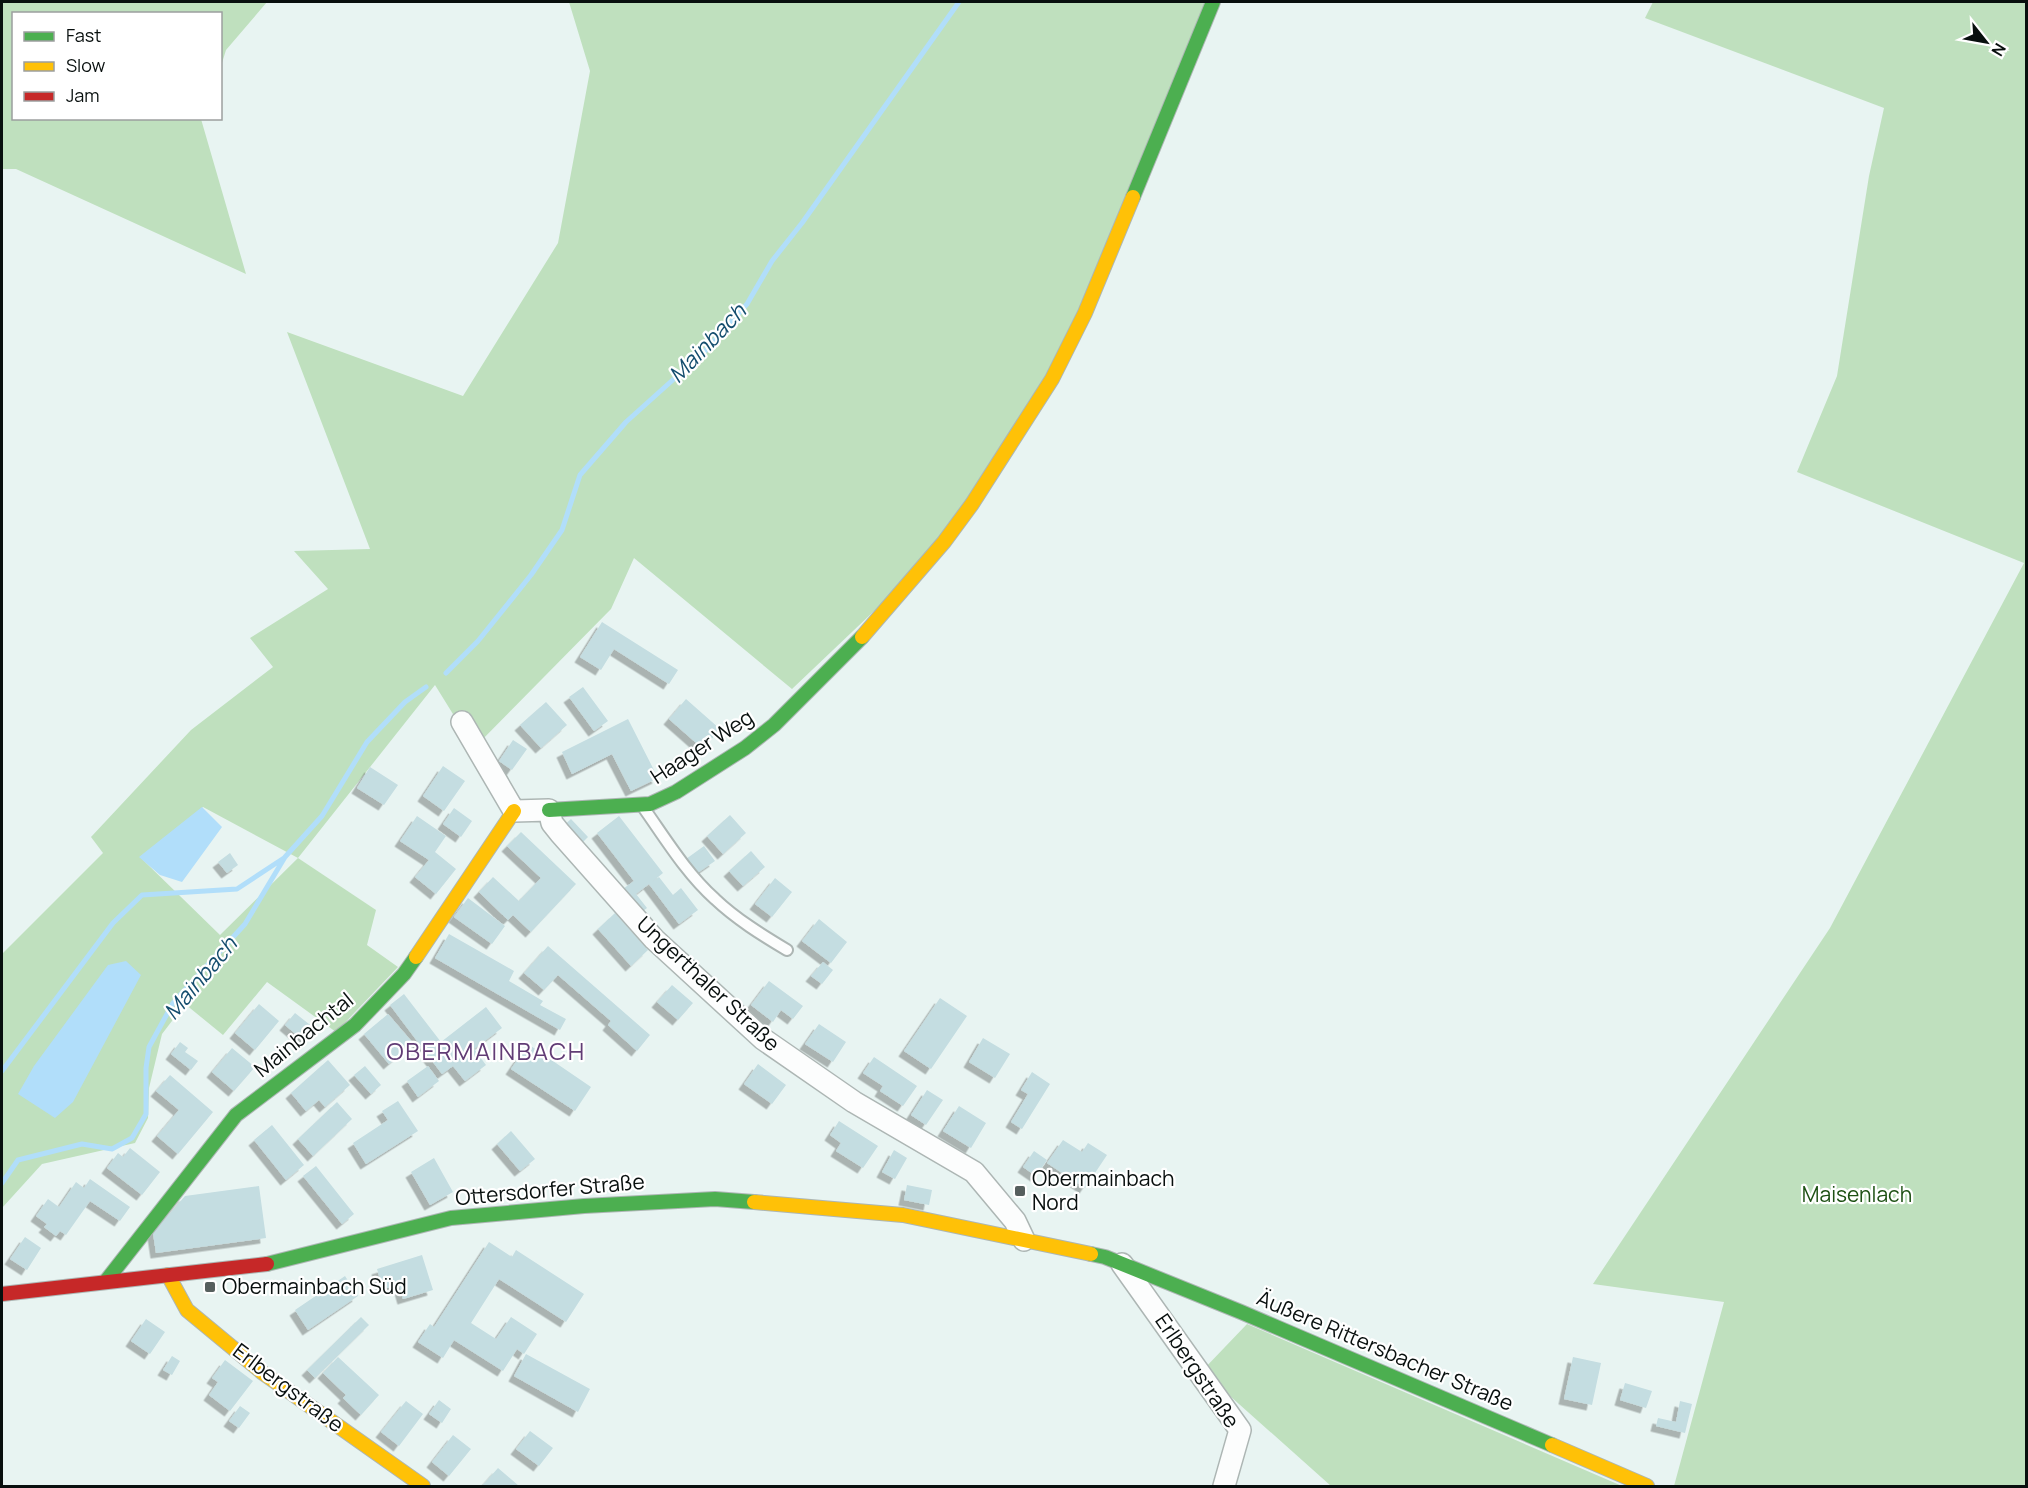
<svg xmlns="http://www.w3.org/2000/svg" width="2028" height="1488" font-family="Manrope,sans-serif">
<style>
.green{fill:#bfe0be;fill-rule:evenodd}
.water{fill:#b1defa}
.lines{fill:none;stroke-linecap:round;stroke-linejoin:round}
.stream{stroke:#b1defa;stroke-width:5}
.building{fill:#c4dde1;filter:url(#shadow)}
.lane-casing{stroke:#adb6b4;stroke-width:14}
.street-casing{stroke:#adb6b4;stroke-width:24}
.fast-casing{stroke:#adb6b4;stroke-width:16}
.slow-casing{stroke:#adb6b4;stroke-width:16}
.jam-casing{stroke:#adb6b4;stroke-width:16}
.lane{stroke:#fcfdfd;stroke-width:10}
.street{stroke:#fcfdfd;stroke-width:21}
.fast{stroke:#4caf50;stroke-width:14}
.slow{stroke:#ffc107;stroke-width:14}
.jam{stroke:#c62828;stroke-width:14}
.poi-dot{fill:#565f5e;stroke:#fff;stroke-width:2}
.labels{text-anchor:middle;stroke-width:4.5;stroke-linejoin:round;paint-order:stroke}
.street-label{font-size:21px;fill:#080f0e;stroke:#fff}
.poi-label{font-size:21px;fill:#080f0e;stroke:#fff;text-anchor:start}
.park-label{font-size:21px;fill:#1e5114;stroke:#fff}
.water-label{font-size:22px;font-style:italic;fill:#144d6e;stroke:#fff}
.quarter-label{font-size:24px;letter-spacing:1.5px;fill:#613c75;stroke:#fff}
</style>
<defs>
<filter id="shadow"><feDropShadow dx="-5.5" dy="5.5" stdDeviation="0" flood-color="#0004"/></filter>
</defs>
<rect width="100%" height="100%" fill="#e8f4f2"/>
<path class="green" d="M2,2H267L226,50L221,66L220,14H14V118L201,119L246,274L16,169H2Z
M569,2H1213L1064,357L933,555L792,689L634,558L611,609L474,748L435,685L298,858L376,910L367,945L398,967L336,1032L267,982L223,1035L185,1004L162,1034L149,1088L148,1118L135,1143L42,1164L2,1208V954L103,853L91,837L191,730L273,667L250,638L328,589L294,551L370,549L287,332L463,396L558,243L590,71ZM203,807L298,858L220,935L140,857Z
M1653,2H2026V1486H1674L1724,1302L1593,1284L1830,928L2024,563L1797,472L1837,376L1869,176L1884,108L1645,18Z
M1247,1324L1622,1486H1331L1202,1371Z"/>
<path class="water" d="M202,807L222,827L182,882L160,875L139,857Z
M126,961L141,975L73,1102L55,1118L18,1094L34,1066L108,965Z"/>
<g class="lines">
<path class="stream" d="M446,673L478,641L531,575L562,530L580,475L626,422L705,351L747,304L772,261L802,223L959,2
M2,1071L113,923L142,895L237,889L284,858
M2,1183L18,1160L82,1144L112,1149L132,1138L146,1114V1068L149,1047L173,1003L245,924L285,857L322,816L367,742L405,702L426,687"/>
</g>
<path class="building" d="M602,622L678,670L669,684L614,649L601,670L580,657Z
M583,687L608,721L594,731L569,697Z
M686,699L720,729L703,749L669,719Z
M546,702L567,725L541,748L520,725Z
M628,719L658,778L631,791L612,754L572,774L562,752Z
M513,740L527,749L512,770L499,761Z
M443,766L465,781L444,811L423,796Z
M370,767L398,785L384,805L357,788Z
M454,808L472,821L461,837L443,824Z
M730,815L746,833L723,854L707,836Z
M417,816L446,836L435,852L456,869L436,894L415,877L429,860L400,841Z
M619,816L663,873L652,882L659,877L673,895L681,888L698,910L679,924L649,884L636,894L647,908L638,915L620,891L634,881L597,833Z
M571,819L588,837L580,845L562,827Z
M521,832L576,884L531,932L513,915L508,920L479,892L493,877L519,901L541,878L507,846Z
M704,846L715,861L696,874L686,859Z
M751,851L765,867L743,886L729,871Z
M230,853L238,865L227,873L218,862Z
M775,878L792,892L772,917L755,904Z
M468,898L505,926L492,944L454,917Z
M615,913L648,950L631,966L598,929Z
M819,919L847,942L831,963L802,941Z
M449,934L514,971L509,981L543,1001L540,1005L566,1019L560,1030L435,958Z
M548,946L650,1035L637,1051L608,1025L611,1021L558,975L544,990L524,973Z
M823,962L833,970L822,984L811,976Z
M769,981L803,1006L793,1019L781,1010L773,1022L751,1005Z
M672,985L693,1003L678,1020L657,1002Z
M404,994L441,1042L486,1007L502,1028L474,1049L486,1065L465,1081L453,1066L442,1074L390,1005Z
M940,998L967,1016L931,1069L904,1051Z
M259,1004L279,1021L255,1050L235,1033Z
M295,1013L314,1028L304,1041L285,1025Z
M388,1014L413,1043L389,1064L364,1034Z
M819,1024L846,1042L833,1062L805,1044Z
M983,1038L1010,1054L995,1078L969,1062Z
M180,1042L188,1048L185,1052L198,1061L191,1070L171,1054Z
M528,1044L591,1087L575,1111L511,1069Z
M232,1048L255,1067L234,1091L212,1072Z
M874,1057L917,1086L903,1106L880,1091L883,1086L863,1073Z
M328,1060L350,1085L325,1107L319,1100L306,1111L291,1093Z
M758,1064L786,1085L772,1104L744,1084Z
M365,1066L381,1085L371,1094L354,1075Z
M428,1066L439,1081L418,1097L407,1081Z
M1032,1072L1050,1084L1022,1129L1011,1122L1028,1094L1021,1090Z
M170,1075L213,1112L178,1154L157,1136L179,1110L156,1091Z
M927,1090L943,1100L926,1125L911,1115Z
M398,1101L418,1131L366,1164L353,1143L388,1120L382,1111Z
M337,1102L352,1119L313,1156L298,1139Z
M959,1106L986,1123L971,1148L943,1131Z
M839,1121L878,1146L863,1168L836,1151L841,1143L830,1135Z
M272,1125L304,1165L286,1180L254,1140Z
M511,1131L535,1159L520,1171L497,1144Z
M1063,1140L1082,1152L1088,1143L1107,1155L1085,1188L1047,1163Z
M130,1148L160,1172L142,1195L107,1168L118,1153L123,1157Z
M894,1150L907,1158L895,1179L882,1172Z
M1034,1151L1047,1160L1036,1176L1023,1167Z
M434,1158L453,1192L430,1205L411,1172Z
M316,1166L354,1214L342,1224L303,1176Z
M90,1179L130,1207L120,1221L90,1201L66,1235L60,1231L56,1236L44,1227L47,1224L36,1216L48,1199L59,1207L76,1182L84,1188Z
M907,1185L932,1190L929,1205L904,1200Z
M259,1186L266,1238L156,1253L153,1233L185,1196Z
M25,1237L41,1248L27,1270L10,1259Z
M489,1242L512,1257L516,1250L584,1294L566,1322L499,1279L471,1323L496,1339L511,1317L537,1334L524,1354L517,1349L503,1371L454,1340L443,1358L418,1342L430,1324L434,1327Z
M422,1255L433,1290L403,1299L399,1285L383,1289L377,1269Z
M345,1276L358,1296L308,1330L295,1310Z
M361,1317L369,1325L315,1378L307,1370Z
M146,1319L165,1332L150,1354L131,1341Z
M526,1354L590,1389L578,1412L514,1376Z
M172,1356L180,1361L172,1375L163,1370Z
M338,1357L379,1395L361,1415L343,1398L346,1395L323,1373Z
M1573,1357L1601,1363L1592,1405L1564,1399Z
M225,1360L253,1381L230,1411L209,1395L218,1382L212,1378Z
M1625,1383L1652,1391L1646,1408L1620,1400Z
M439,1400L451,1409L442,1423L429,1414Z
M406,1401L423,1414L399,1446L381,1432Z
M1680,1401L1692,1404L1685,1433L1656,1426L1658,1418L1676,1422Z
M240,1406L250,1413L239,1428L229,1421Z
M530,1431L553,1448L539,1466L516,1449Z
M453,1435L471,1449L449,1476L432,1462Z
M498,1468L519,1486H482Z"/>
<g class="lines">
<g class="lane-casing">
<path id="lane" d="M643,807C665,838 686,873 715,899C736,919 762,935 787,950"/>
</g>
<g class="street-casing">
<path id="street" d="M462,722L514,811L549,810L552,823L560,833L654,939L763,1039L854,1102L974,1172L1015,1221L1024,1240
M1122,1264L1240,1430L1224,1486"/>
</g>
<g class="fast-casing">
<path id="fast" d="M1133,197L1213,2
M549,810L650,804L676,792L745,748L774,725L862,637
M1091,1254L1105,1257L1241,1312L1552,1445
M267,1264L451,1218L584,1206L715,1199L754,1202
M106,1281L236,1115L355,1025L404,974L416,957"/>
</g>
<g class="slow-casing">
<path id="slow" d="M862,637L944,542L972,504L1052,379L1085,313L1133,197
M416,957L514,811
M754,1202L903,1215L1091,1254
M168,1275L187,1310L263,1373L423,1486
M1552,1445L1647,1486"/>
</g>
<g class="jam-casing">
<path id="jam" d="M2,1294L267,1264"/>
</g>
<use href="#lane" class="lane"/>
<use href="#street" class="street"/>
<use href="#fast" class="fast"/>
<use href="#slow" class="slow"/>
<use href="#jam" class="jam"/>
</g>
<g class="poi-dot">
<rect x="1014" y="1185" width="12" height="12" rx="3"/>
<rect x="204" y="1281" width="12" height="12" rx="3"/>
</g>
<g class="labels">
<g class="street-label">
<text transform="translate(702 747) rotate(-33)" y="7">Haager Weg</text>
<text transform="translate(708 984) rotate(43)" y="7">Ungerthaler Straße</text>
<text transform="translate(304 1035) rotate(-39)" y="7">Mainbachtal</text>
<text transform="translate(550 1190) rotate(-5)" y="7">Ottersdorfer Straße</text>
<text transform="translate(1385 1351) rotate(23)" y="7">Äußere Rittersbacher Straße</text>
<text transform="translate(1197 1371) rotate(56)" y="7">Erlbergstraße</text>
<text transform="translate(288 1388) rotate(37)" y="7">Erlbergstraße</text>
</g>
<g class="poi-label">
<text x="1032" y="1186">Obermainbach<tspan x="1032" dy="24">Nord</tspan></text>
<text x="222" y="1294">Obermainbach Süd</text>
</g>
<g class="park-label">
<text x="1857" y="1202">Maisenlach</text>
</g>
<g class="water-label">
<text transform="translate(707 343) rotate(-46)" y="8">Mainbach</text>
<text transform="translate(200 978) rotate(-50)" y="8">Mainbach</text>
</g>
<g class="quarter-label">
<text x="486" y="1060">OBERMAINBACH</text>
</g>
</g>
<rect width="2028" height="1488" fill="none" stroke="#080f0e" stroke-width="6"/>
<rect x="12" y="12" width="210" height="108" fill="#ffffff" stroke="#9c9f9f" stroke-width="1.5"/>
<rect x="24" y="32" width="30" height="9" fill="#4caf50" stroke="#9c9f9f" stroke-width="1.5"/>
<text x="66" y="42" font-size="18" fill="#080f0e">Fast</text>
<rect x="24" y="62" width="30" height="9" fill="#ffc107" stroke="#9c9f9f" stroke-width="1.5"/>
<text x="66" y="72" font-size="18" fill="#080f0e">Slow</text>
<rect x="24" y="92" width="30" height="9" fill="#c62828" stroke="#9c9f9f" stroke-width="1.5"/>
<text x="66" y="102" font-size="18" fill="#080f0e">Jam</text>
<g transform="translate(1986 42) rotate(121)" stroke="#ffffff" stroke-width="4.5" paint-order="stroke">
<path d="M0-4.5L10 22L0 15L-10 22Z" fill="#080f0e"/>
<text y="-9" font-size="16" font-weight="bold" text-anchor="middle" fill="#080f0e">N</text>
</g>
</svg>
